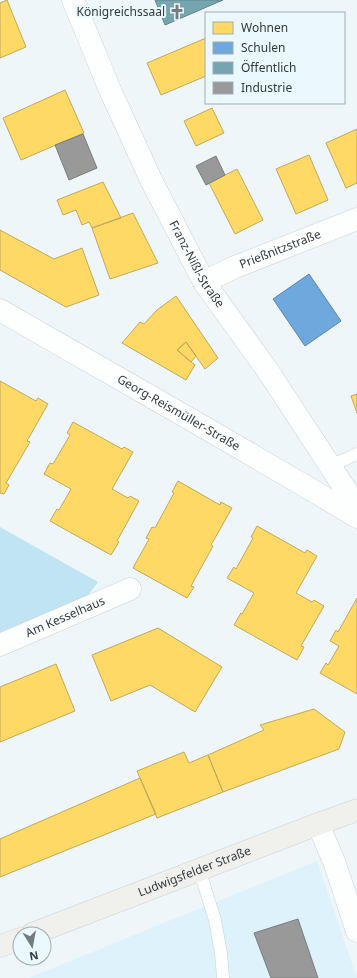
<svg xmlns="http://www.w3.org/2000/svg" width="357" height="978" font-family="'Noto Sans',sans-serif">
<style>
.built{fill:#def2fb}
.green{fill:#c1e4f4}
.homes{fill:#ffd966;stroke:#c1a95a}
.schools{fill:#6fa8dc;stroke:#5c87ac}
.public{fill:#76a5af;stroke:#61858d}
.industry{fill:#999;stroke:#7a7c7d}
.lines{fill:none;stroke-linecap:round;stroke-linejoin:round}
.lane-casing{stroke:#cad1d5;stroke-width:13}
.street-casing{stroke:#cad1d5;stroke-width:23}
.secondary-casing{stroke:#cad1d5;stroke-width:23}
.lane{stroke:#fdfefe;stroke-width:12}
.street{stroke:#fdfefe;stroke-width:22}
.secondary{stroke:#f0f0ed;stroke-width:22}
.labels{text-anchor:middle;stroke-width:4;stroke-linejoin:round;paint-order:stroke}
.poi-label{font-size:12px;fill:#313a3d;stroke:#ebf8fd;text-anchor:end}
.street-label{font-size:12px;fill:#313a3d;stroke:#ebf8fd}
</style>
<rect width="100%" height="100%" fill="#eff6f9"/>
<path class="built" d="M317,861L357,978H28Z"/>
<path class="green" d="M0,527L98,582L90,593L78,601L0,634Z"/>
<path class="homes" d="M7,0L26,47L0,58V3Z
M206,38V76L161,95L147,63Z
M65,90L84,133L21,160L3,118Z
M212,108L224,133L196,146L184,121Z
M357,129V183L346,188L326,143Z
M309,155L328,200L296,214L276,169Z
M237,169L263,220L235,234L209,183Z
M103,182L121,218L92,228L89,222L82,225L76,210L63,215L57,200Z
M133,213L158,263L110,279L92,228Z
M0,230L54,259L82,248L99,295L66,307L0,270Z
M176,296L218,358L205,369L186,342L177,350L195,365L186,380L122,343L140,322L144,324L157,310Z
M186,342L196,356L191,362L177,350Z
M0,381L36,401L38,398L48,404L27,441L30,442L6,483L9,485L4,494L0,493Z
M357,394V413L351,396Z
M73,422L122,449L124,447L133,452L112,489L128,498L130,496L139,501L117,541L119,542L111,555L50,521L57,509L59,510L71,489L44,474L50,463L53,464L70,435L67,433Z
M178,481L220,505L221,502L232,508L211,545L213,546L191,586L194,587L187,598L133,568L149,539L146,538L152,527L155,528L174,493L172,492Z
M257,526L305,553L307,550L317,556L296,593L312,602L314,600L324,606L301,646L304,647L297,660L234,625L241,613L242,614L254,593L227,578L234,567L236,569L253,538L251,537Z
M357,598V694L320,673L326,663L328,665L339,646L330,641L336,630L338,632Z
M158,628L222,667L195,712L150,685L111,701L92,655Z
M56,664L75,711L0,742V687Z
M314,709L345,732L339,749L223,792L208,755L264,730L260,725Z
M184,752L189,763L208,755L223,792L157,818L137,771Z
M140,778L156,814L0,877V839Z"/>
<path class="schools" d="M309,274L341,321L305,346L273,299Z"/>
<path class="public" d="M155,0H223L165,25Z"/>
<path class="industry" d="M83,134L97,168L69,180L55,145Z
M216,156L225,175L206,185L196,166Z
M298,919L318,978H271L254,933Z"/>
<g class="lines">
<g class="lane-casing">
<path id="lane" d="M330,466L357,454
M199,869L215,920L221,953L223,978"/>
</g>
<g class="street-casing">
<g id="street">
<path id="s1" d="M73,0L110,90L152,182L204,282L268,371L357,507"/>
<path id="s2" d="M204,282L235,267L357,219"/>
<path id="s3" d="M0,310C119,379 239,446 357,517"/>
<path id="s4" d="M0,645L130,589"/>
<path d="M318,824L335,864L357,931"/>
</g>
</g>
<g class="secondary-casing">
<g id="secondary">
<path id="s5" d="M32,934L318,824L357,810"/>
<path d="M0,946L20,939"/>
</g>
</g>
<use href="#lane" class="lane"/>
<use href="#street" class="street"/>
<use href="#secondary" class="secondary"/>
</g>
<defs>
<g id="church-bare" transform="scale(1.2)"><path d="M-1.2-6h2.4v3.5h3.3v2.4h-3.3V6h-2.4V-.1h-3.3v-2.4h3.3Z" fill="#747c7f" stroke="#ebf8fd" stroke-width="2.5" paint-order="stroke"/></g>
</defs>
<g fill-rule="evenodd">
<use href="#church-bare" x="177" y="12"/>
</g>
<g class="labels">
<g class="poi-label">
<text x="165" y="16">Königreichssaal</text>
</g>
<g class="street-label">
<text dy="4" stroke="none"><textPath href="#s2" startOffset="83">Prießnitzstraße</textPath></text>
<text dy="4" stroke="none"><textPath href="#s1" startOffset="292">Franz-Nißl-Straße</textPath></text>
<text dy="4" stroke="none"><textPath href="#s3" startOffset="206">Georg-Reismüller-Straße</textPath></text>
<text dy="4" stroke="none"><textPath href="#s4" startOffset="71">Am Kesselhaus</textPath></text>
<text dy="4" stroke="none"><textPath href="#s5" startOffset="174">Ludwigsfelder Straße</textPath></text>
</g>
</g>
<rect x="205" y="12" width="140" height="92" fill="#ebf8fd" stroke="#a1acb0"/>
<rect x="213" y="22" width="20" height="12" fill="#ffd966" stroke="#a1acb0"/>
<text x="241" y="32" font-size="12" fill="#313a3d">Wohnen</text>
<rect x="213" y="42" width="20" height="12" fill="#6fa8dc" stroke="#a1acb0"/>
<text x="241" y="52" font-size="12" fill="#313a3d">Schulen</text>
<rect x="213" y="62" width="20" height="12" fill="#76a5af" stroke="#a1acb0"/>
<text x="241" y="72" font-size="12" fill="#313a3d">Öffentlich</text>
<rect x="213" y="82" width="20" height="12" fill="#999999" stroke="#a1acb0"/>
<text x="241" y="92" font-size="12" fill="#313a3d">Industrie</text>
<g transform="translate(32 946) rotate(169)"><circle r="19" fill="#ebf8fd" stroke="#a1acb0"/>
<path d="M0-3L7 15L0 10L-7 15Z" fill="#747c7f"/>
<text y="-6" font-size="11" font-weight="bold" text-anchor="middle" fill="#313a3d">N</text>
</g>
</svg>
